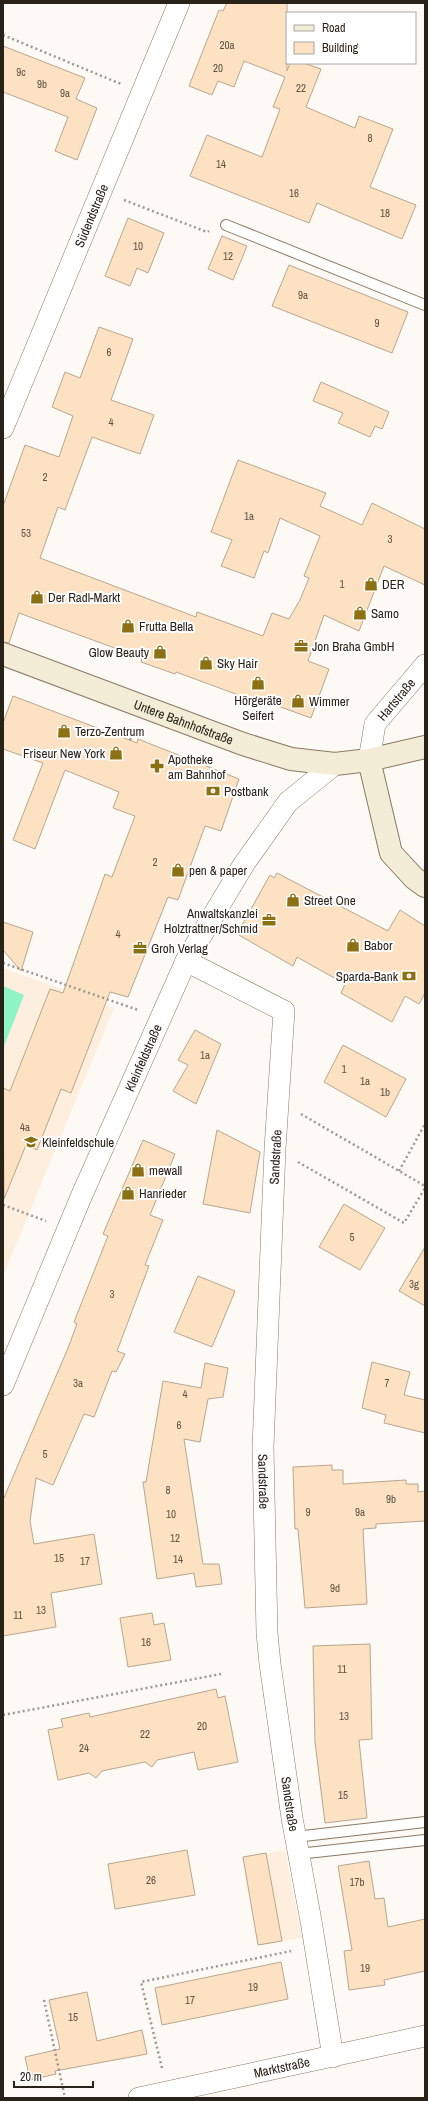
<svg xmlns="http://www.w3.org/2000/svg" width="428" height="2101" font-family="'Archivo Narrow',sans-serif">
<style>
.built{fill:#feeedd}
.green{fill:#8ff3c5}
.building{fill:#fce1c2;stroke:#b9a68f}
.lines{fill:none;stroke-linecap:round;stroke-linejoin:round}
.lane-casing{stroke:#8b7963;stroke-width:12}
.street-casing{stroke:#8b7963;stroke-width:22}
.secondary-casing{stroke:#8b7963;stroke-width:24}
.path{stroke:#9c9790;stroke-width:2.5;stroke-dasharray:2 3;stroke-linecap:butt}
.lane{stroke:#fff;stroke-width:10}
.street{stroke:#fff;stroke-width:21}
.secondary{stroke:#f3edd8;stroke-width:22}
.labels{text-anchor:middle;stroke-width:4;stroke-linejoin:round;paint-order:stroke}
.number-label{font-size:11px;fill:#5e5243}
.street-label{font-size:13px;fill:#292219;stroke:#fff}
.poi-label{font-size:13px;fill:#292219;stroke:#fff;text-anchor:start}
</style>
<rect width="100%" height="100%" fill="#fdf9f4"/>
<path class="built" d="M3,968L114,1008L3,1276Z
M285,1850L302,1938L259,1945L242,1857Z"/>
<path class="green" d="M3,986L24,995L3,1049Z"/>
<path class="building" d="M227,3H287V71L290,63H304L321,69L306,107L355,128L359,116L393,129L370,187L416,205L402,239L317,203L309,223L190,176L207,135L262,157L280,109L273,107L285,77L244,61L234,87L218,81L212,95L189,86L219,10L223,11Z
M3,46L85,78L76,99L97,108L77,160L55,151L68,117L3,92Z
M128,218L164,233L148,273L137,268L130,286L105,276Z
M222,236L247,246L233,280L208,269Z
M289,265L408,312L392,353L272,306Z
M99,327L133,339L111,400L154,415L140,454L92,437L65,510L58,507L40,558L196,617L197,612L263,636L272,613L289,619L300,600L309,578L304,576L320,536L280,518L268,553L264,551L254,578L221,566L232,540L211,532L238,460L326,493L320,506L362,525L372,503L425,529V585L384,566L359,631L324,615L308,661L329,669L311,718L264,701L263,704L176,672L175,674L141,662L142,658L19,613L9,643L3,642V506L25,445L59,457L73,416L52,407L65,372L80,378Z
M321,382L389,412L382,429L375,426L370,437L338,423L343,413L313,401Z
M13,696L137,743L138,739L239,779L221,831L205,826L178,900L168,897L128,997L110,992L71,1093L61,1089L37,1150L26,1145L4,1199L3,1088L10,1091L50,989L63,993L105,874L112,877L135,816L113,808L119,792L65,770L35,849L13,840L43,763L3,749V723Z
M277,873L388,931L400,910L425,926V993L419,1004L405,996L392,1022L341,993L345,984L297,957L293,966L237,934L270,875L274,878Z
M3,922L33,932L21,971L3,950Z
M195,1030L221,1044L196,1104L173,1091L188,1065L178,1060Z
M343,1045L406,1079L386,1117L324,1082Z
M217,1130L260,1152L250,1213L203,1204Z
M143,1140L175,1154L150,1215L163,1220L145,1265L149,1266L117,1351L125,1354L116,1372L112,1371L94,1417L84,1414L53,1485L36,1478L30,1521L34,1544L94,1534L102,1584L51,1593L56,1627L3,1636V1500L68,1348L77,1324L74,1322L108,1236L103,1234Z
M344,1204L385,1228L360,1270L319,1247Z
M425,1247V1306L399,1291Z
M198,1276L235,1291L212,1347L174,1332Z
M372,1362L410,1372L404,1395L425,1400V1433L384,1423L386,1415L362,1408Z
M205,1363L228,1368L223,1397L208,1399L200,1442L184,1439L203,1564H219L222,1584L196,1587L194,1573L157,1579L143,1482H146L163,1381L201,1388Z
M332,1465V1470H343V1484L406,1480V1484H418V1492L425,1491V1521L376,1524V1528L363,1529L367,1604L305,1608L298,1529H295L293,1467Z
M152,1613L154,1625L164,1623L171,1660L128,1667L120,1618Z
M370,1644L372,1739L359,1740L367,1818L325,1823L315,1742L313,1646Z
M216,1689L218,1698L225,1696L238,1762L198,1770L194,1752L157,1760L152,1767L145,1762L102,1771L96,1778L89,1773L58,1780L48,1730L63,1727L61,1719L89,1713L90,1717Z
M187,1850L195,1895L115,1909L108,1864Z
M266,1853L282,1941L258,1945L243,1857Z
M369,1861L375,1899L384,1898L388,1927L425,1919V1971L384,1980L385,1985L349,1990L344,1951L352,1950L338,1866Z
M281,1962L288,1999L162,2025L155,1988Z
M87,1992L97,2041L142,2030L147,2054L55,2071L56,2074L30,2080L25,2057L60,2049L49,2000Z"/>
<g class="lines">
<g class="lane-casing">
<path id="lane" d="M226,225L425,305
M295,1837L425,1822
M298,1854L425,1840"/>
</g>
<g class="street-casing">
<g id="street">
<path id="s1" d="M3,428L179,3"/>
<path id="s2" d="M369,760L375,724L425,665"/>
<path id="s3" d="M186,961L284,1011L275,1149L263,1447L267,1633L270,1664L292,1818L311,1921L333,2057"/>
<path id="s4" d="M3,1385L81,1197L186,961L244,864L288,802L335,764"/>
<path id="s5" d="M139,2098L425,2036"/>
</g>
</g>
<g class="secondary-casing">
<g id="secondary">
<path id="s6" d="M3,654L243,744L291,759L335,764L369,760L425,747"/>
<path d="M369,760L391,853L414,878L425,886"/>
</g>
</g>
<path class="path" d="M3,35L121,84
M124,200L207,232L209,231
M130,740L135,730
M3,963L138,1010
M301,1114L425,1186
M298,1162L404,1223L425,1188
M399,1171L425,1124
M3,1205L46,1221
M3,1715L221,1674
M44,2000L65,2098
M162,2068L141,1982L291,1951"/>
<use href="#lane" class="lane"/>
<use href="#street" class="street"/>
<use href="#secondary" class="secondary"/>
</g>
<defs>
<g id="shop-bare" transform="scale(1.08)"><path d="M-5-2.5h2.3a2.7 3.5 0 0 1 5.4 0H5L5.5 6h-11ZM-1.5-2.5h3a1.5 2.3 0 0 0-3 0Z" fill="#8c7114" stroke="#fff" stroke-width="2.5" paint-order="stroke"/></g>
<g id="office-bare" transform="scale(1.08)"><path d="M-6-3h4V-5.5h4V-3h4V5H-6ZM-1-4.5V-3h2v-1.5ZM-6 0V1H6V0Z" fill="#8c7114" stroke="#fff" stroke-width="2.5" paint-order="stroke"/></g>
<g id="pharmacy-bare" transform="scale(1.08)"><path d="M-2-6h4v4h4v4h-4v4h-4v-4h-4v-4h4Z" fill="#8c7114" stroke="#fff" stroke-width="2.5" paint-order="stroke"/></g>
<g id="bank-bare" transform="scale(1.08)"><path d="M-6-4H6V4H-6ZM0-2.3a2.3 2.3 0 1 0 0 4.6a2.3 2.3 0 1 0 0-4.6Z" fill="#8c7114" stroke="#fff" stroke-width="2.5" paint-order="stroke"/></g>
<g id="school-bare" transform="scale(1.08)"><path d="M0-5L7-2L0 1L-7-2ZM-4 1L0 2.5L4 1V4Q0 6-4 4Z" fill="#8c7114" stroke="#fff" stroke-width="2.5" paint-order="stroke"/></g>
</defs>
<g fill-rule="evenodd">
<use href="#shop-bare" x="371" y="584"/>
<use href="#shop-bare" x="37" y="597"/>
<use href="#shop-bare" x="360" y="613"/>
<use href="#shop-bare" x="128" y="626"/>
<use href="#office-bare" x="301" y="646"/>
<use href="#shop-bare" x="160" y="652"/>
<use href="#shop-bare" x="206" y="663"/>
<use href="#shop-bare" x="258" y="683"/>
<use href="#shop-bare" x="298" y="701"/>
<use href="#shop-bare" x="64" y="731"/>
<use href="#shop-bare" x="116" y="753"/>
<use href="#pharmacy-bare" x="157" y="766"/>
<use href="#bank-bare" x="213" y="791"/>
<use href="#shop-bare" x="178" y="870"/>
<use href="#shop-bare" x="293" y="900"/>
<use href="#office-bare" x="269" y="920"/>
<use href="#shop-bare" x="353" y="945"/>
<use href="#office-bare" x="140" y="948"/>
<use href="#bank-bare" x="409" y="976"/>
<use href="#school-bare" x="31" y="1142"/>
<use href="#shop-bare" x="138" y="1170"/>
<use href="#shop-bare" x="128" y="1193"/>
</g>
<g class="labels">
<g class="number-label">
<text x="227" y="49">20a</text>
<text x="218" y="72">20</text>
<text x="21" y="76">9c</text>
<text x="42" y="88">9b</text>
<text x="301" y="92">22</text>
<text x="65" y="97">9a</text>
<text x="370" y="142">8</text>
<text x="221" y="168">14</text>
<text x="294" y="197">16</text>
<text x="385" y="217">18</text>
<text x="138" y="250">10</text>
<text x="228" y="260">12</text>
<text x="303" y="299">9a</text>
<text x="377" y="327">9</text>
<text x="109" y="356">6</text>
<text x="111" y="426">4</text>
<text x="45" y="481">2</text>
<text x="249" y="520">1a</text>
<text x="26" y="537">53</text>
<text x="390" y="543">3</text>
<text x="342" y="588">1</text>
<text x="155" y="866">2</text>
<text x="118" y="938">4</text>
<text x="205" y="1059">1a</text>
<text x="344" y="1073">1</text>
<text x="365" y="1085">1a</text>
<text x="385" y="1096">1b</text>
<text x="25" y="1131">4a</text>
<text x="352" y="1241">5</text>
<text x="414" y="1288">3g</text>
<text x="112" y="1298">3</text>
<text x="78" y="1387">3a</text>
<text x="387" y="1387">7</text>
<text x="185" y="1398">4</text>
<text x="179" y="1429">6</text>
<text x="45" y="1458">5</text>
<text x="168" y="1494">8</text>
<text x="391" y="1503">9b</text>
<text x="308" y="1516">9</text>
<text x="360" y="1516">9a</text>
<text x="171" y="1518">10</text>
<text x="175" y="1542">12</text>
<text x="59" y="1562">15</text>
<text x="178" y="1563">14</text>
<text x="85" y="1565">17</text>
<text x="335" y="1592">9d</text>
<text x="41" y="1614">13</text>
<text x="18" y="1619">11</text>
<text x="146" y="1646">16</text>
<text x="342" y="1673">11</text>
<text x="344" y="1720">13</text>
<text x="202" y="1730">20</text>
<text x="145" y="1738">22</text>
<text x="84" y="1752">24</text>
<text x="343" y="1799">15</text>
<text x="151" y="1884">26</text>
<text x="357" y="1886">17b</text>
<text x="365" y="1972">19</text>
<text x="253" y="1991">19</text>
<text x="190" y="2004">17</text>
<text x="73" y="2021">15</text>
</g>
<g class="street-label">
<text dy="5" stroke="none"><textPath href="#s1" startOffset="230">Südendstraße</textPath></text>
<text dy="5" stroke="none"><textPath href="#s2" startOffset="69">Hartstraße</textPath></text>
<text dy="5" stroke="none"><textPath href="#s6" startOffset="193">Untere Bahnhofstraße</textPath></text>
<text dy="5" stroke="none"><textPath href="#s4" startOffset="356">Kleinfeldstraße</textPath></text>
<text transform="translate(275 1157) rotate(-87)" y="5">Sandstraße</text>
<text dy="5" stroke="none"><textPath href="#s3" startOffset="581">Sandstraße</textPath></text>
<text dy="5" stroke="none"><textPath href="#s3" startOffset="905">Sandstraße</textPath></text>
<text dy="5" stroke="none"><textPath href="#s5" startOffset="146">Marktstraße</textPath></text>
</g>
<g class="poi-label">
<text x="382" y="589">DER</text>
<text x="48" y="602">Der Radl-Markt</text>
<text x="371" y="618">Samo</text>
<text x="139" y="631">Frutta Bella</text>
<text x="312" y="651">Jon Braha GmbH</text>
<text x="149" y="657" text-anchor="end">Glow Beauty</text>
<text x="217" y="668">Sky Hair</text>
<text x="258" y="705" text-anchor="middle">Hörgeräte<tspan x="258" dy="15">Seifert</tspan></text>
<text x="309" y="706">Wimmer</text>
<text x="75" y="736">Terzo-Zentrum</text>
<text x="105" y="758" text-anchor="end">Friseur New York</text>
<text x="168" y="764">Apotheke<tspan x="168" dy="15">am Bahnhof</tspan></text>
<text x="224" y="796">Postbank</text>
<text x="189" y="875">pen &amp; paper</text>
<text x="304" y="905">Street One</text>
<text x="258" y="918" text-anchor="end">Anwaltskanzlei<tspan x="258" dy="15">Holztrattner/Schmid</tspan></text>
<text x="364" y="950">Babor</text>
<text x="151" y="953">Groh Verlag</text>
<text x="398" y="981" text-anchor="end">Sparda-Bank</text>
<text x="42" y="1147">Kleinfeldschule</text>
<text x="149" y="1175">mewall</text>
<text x="139" y="1198">Hanrieder</text>
</g>
</g>
<rect width="428" height="2101" fill="none" stroke="#292219" stroke-width="8"/>
<rect x="286" y="12" width="130" height="52" fill="#ffffff" stroke="#a9a7a3"/>
<rect x="294" y="25" width="20" height="6" fill="#f3edd8" stroke="#a9a7a3"/>
<text x="322" y="32" font-size="12" fill="#292219">Road</text>
<rect x="294" y="42" width="20" height="12" fill="#fce1c2" stroke="#a9a7a3"/>
<text x="322" y="52" font-size="12" fill="#292219">Building</text>
<path d="M14 2081v6h79v-6" fill="none" stroke="#292219" stroke-width="2"/>
<text x="20" y="2081" font-size="12" fill="#292219" stroke="#ffffff" stroke-width="3" paint-order="stroke">20 m</text>
</svg>
